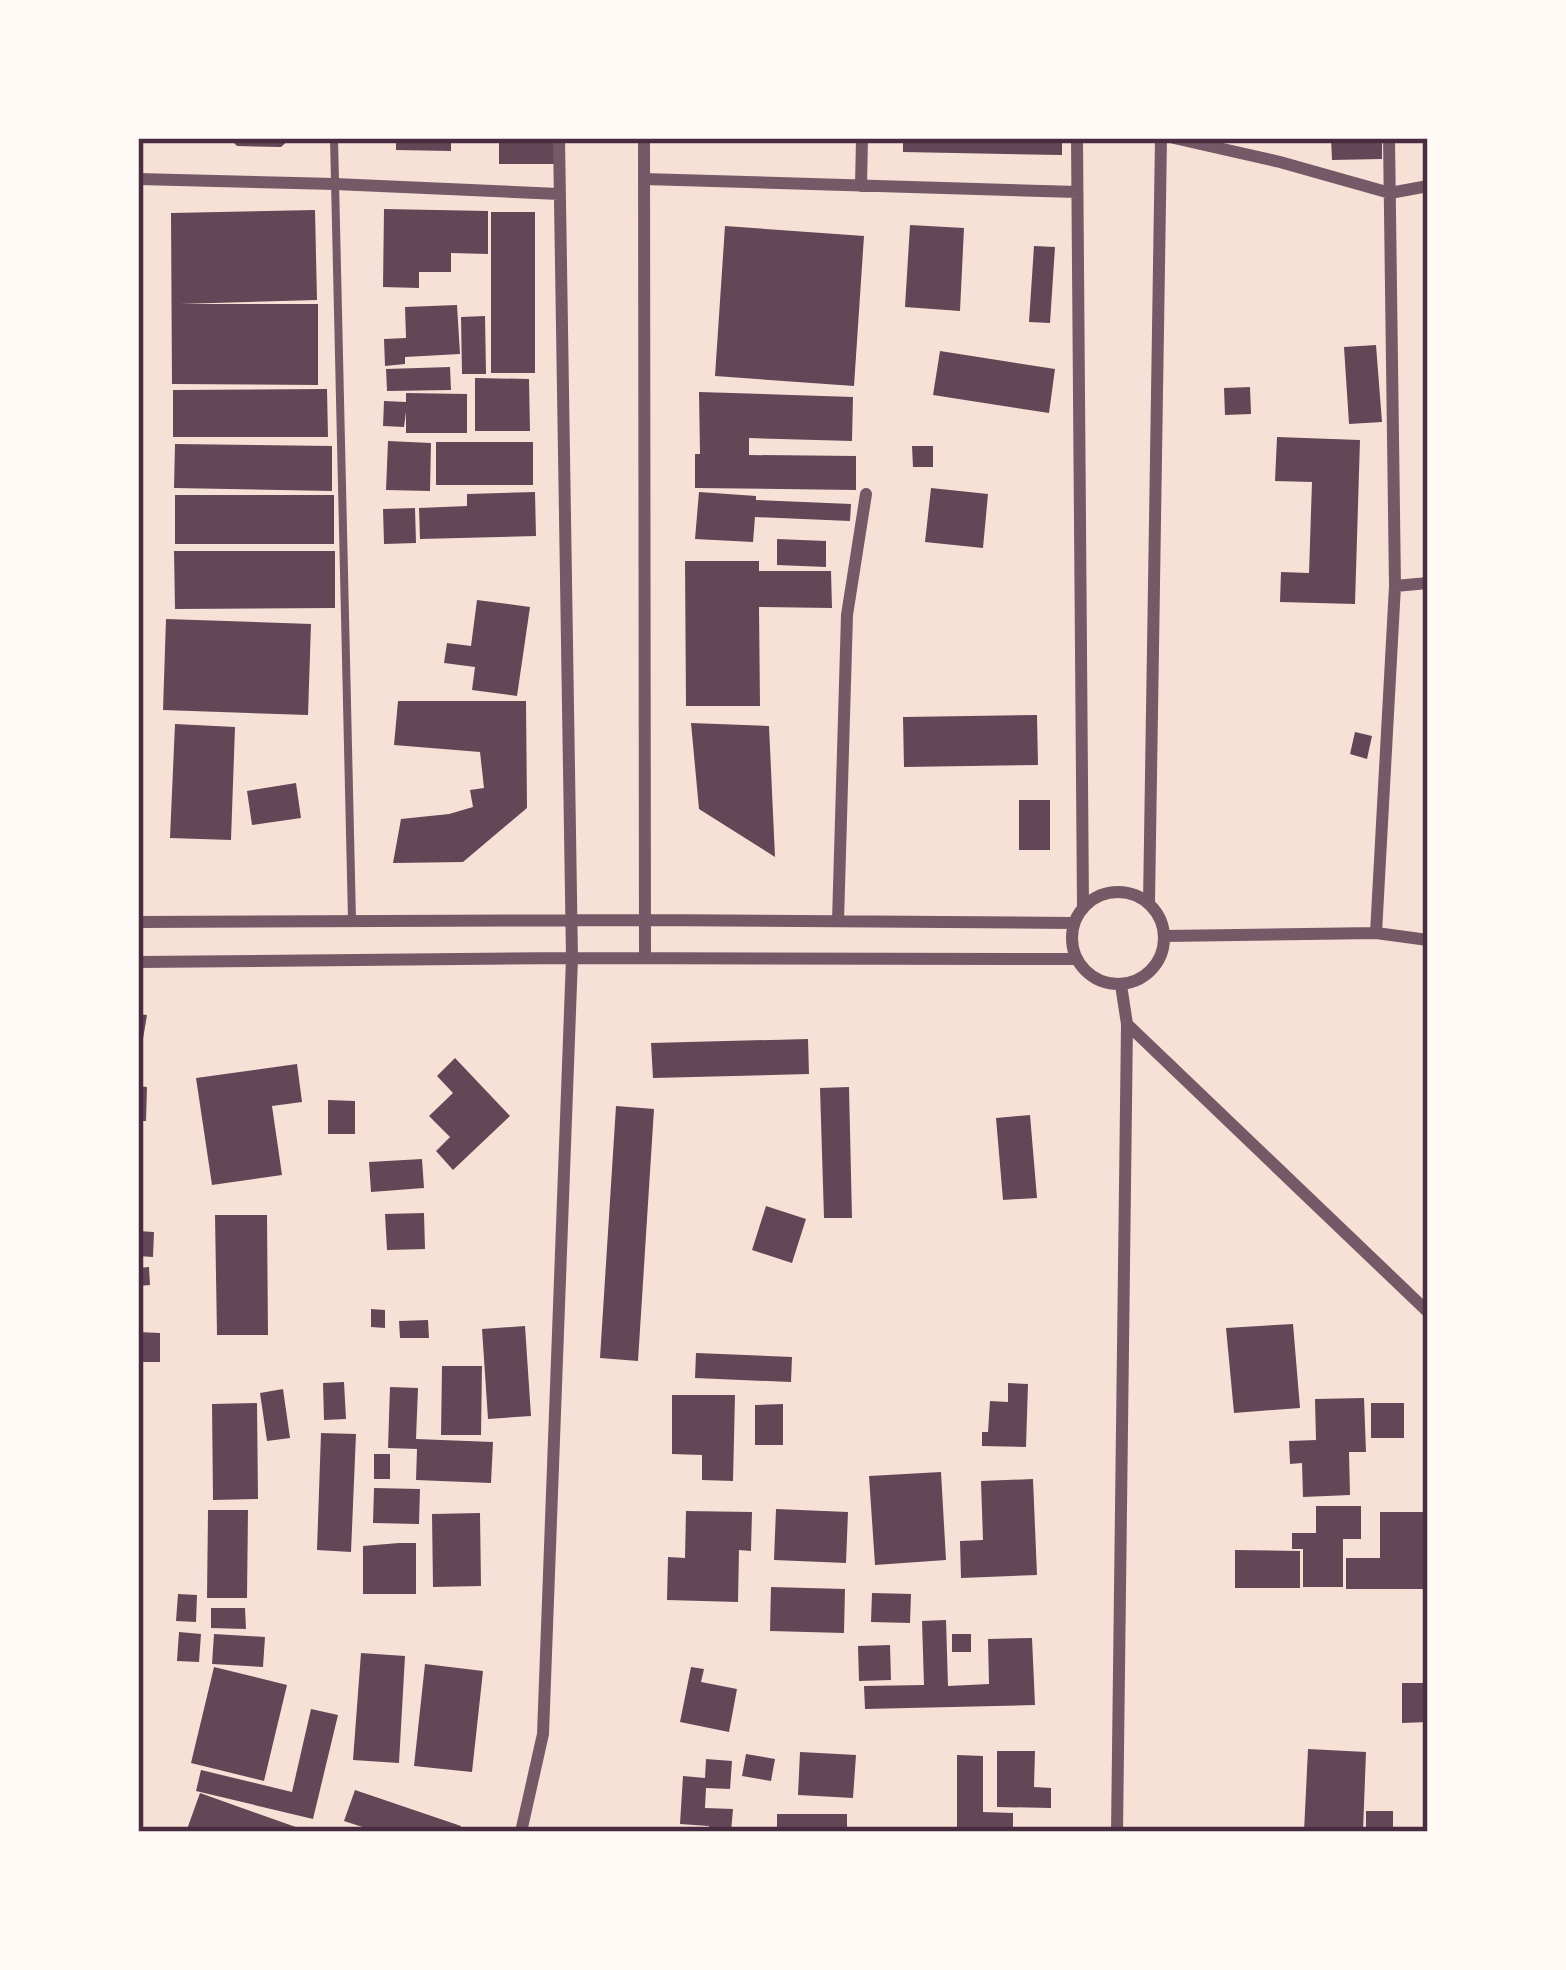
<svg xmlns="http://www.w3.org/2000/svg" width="1566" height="1970" font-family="Mulish,sans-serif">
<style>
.building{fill:#644757}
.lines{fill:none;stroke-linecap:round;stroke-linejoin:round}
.service{stroke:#755966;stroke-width:8}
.minor{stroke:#755966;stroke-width:12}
.neatline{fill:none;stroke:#4a2c40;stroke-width:4.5}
</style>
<rect width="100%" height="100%" fill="#f7e1d7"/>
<path class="building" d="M229,138H291L281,147L237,146Z
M396,138H451V151L396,150Z
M499,138H555V164H499Z
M903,138H1062V155L903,152Z
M1331,138H1382V159L1332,160Z
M384,209L488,211V254L451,253V272H419V288L383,287Z
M315,210L317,300L180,304H318V385L172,384L171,213Z
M491,212H535V373H491Z
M910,225L964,228L960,311L905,307Z
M725,226L864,236L854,386L715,376Z
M1034,246L1055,247L1050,323L1029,322Z
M457,305L460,354L405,357V364L385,366L384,339L406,338L405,307Z
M485,316L486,374H462L461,317Z
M1376,345L1382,422L1349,424L1344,347Z
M940,351L1055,369L1049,413L933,395Z
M450,367L451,390L387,391L386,369Z
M475,378L529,379L530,431H475Z
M1250,387L1251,414L1225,415L1224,388Z
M327,389L328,437H173V390Z
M699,392L853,397L852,441L749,438V455L856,456V490L695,488V454H700Z
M406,393L467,394V433H406V412L404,427L383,426L384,401L406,402Z
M1277,437L1360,440L1355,604L1280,602L1281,572L1309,573L1312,482L1275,481Z
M388,441L431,443L430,491L386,490Z
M436,442H533V485H436Z
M175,444L332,446V491L174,488Z
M912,446H933V467H913Z
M931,488L988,494L983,548L925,542Z
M535,492L536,536L420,539L419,508L467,506V494Z
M699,492L756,496V500L851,504L850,521L755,517L753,542L695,539Z
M175,495H334V544H175Z
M415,508L416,543L384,544L383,509Z
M777,539L826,541V567L777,565Z
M174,551H335V608L175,609Z
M685,561H759V571H831L832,608L759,607L760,706H686Z
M477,600L530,607L517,696L472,690L475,667L444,663L447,643L471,646Z
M166,619L311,624L308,715L163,710Z
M398,701H526L527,808L463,862L393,863L401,819L449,814L473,807L470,790L484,788L480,752L394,745Z
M1037,715L1038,765L904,767L903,717Z
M691,723L769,726L775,857L699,809Z
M175,724L235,727L231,840L170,838Z
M1355,732L1372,736L1367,759L1350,754Z
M296,783L301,818L252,825L247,791Z
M1019,800H1050V850H1019Z
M138,1014L147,1015L143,1039L138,1038Z
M808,1039L809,1074L653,1078L651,1043Z
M455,1058L510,1116L453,1170L436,1151L450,1137L429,1116L453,1093L437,1076Z
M297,1064L302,1102L272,1106L282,1175L212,1185L196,1078Z
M138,1086L147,1087L146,1121H138Z
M849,1087L852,1218H824L820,1088Z
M328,1100L355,1101V1134H328Z
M616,1106L654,1109L638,1361L600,1358Z
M1030,1115L1037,1198L1003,1200L996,1118Z
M422,1159L424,1188L371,1192L369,1162Z
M766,1206L806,1219L792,1263L752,1250Z
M424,1213L425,1249L387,1250L385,1214Z
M215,1215H267L268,1335H217Z
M138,1231L154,1232L153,1257L138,1256Z
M149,1267L150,1285L138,1286V1268Z
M371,1309L385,1310V1328L371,1327Z
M428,1320L429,1338H400L399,1321Z
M1293,1324L1300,1408L1234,1413L1226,1328Z
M525,1326L531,1416L488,1419L482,1329Z
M138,1332L160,1333V1362H138Z
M696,1353L792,1357L791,1382L695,1378Z
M442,1366H482L481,1435H441Z
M344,1382L346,1419L324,1420L323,1383Z
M1008,1383L1028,1384L1026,1447L982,1446V1432H988L990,1401L1008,1402Z
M390,1387L418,1388L416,1439L493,1442L491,1483L416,1480L417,1449L388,1448Z
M283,1389L290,1438L267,1441L260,1393Z
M672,1395H735L733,1481L702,1480V1455L672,1454Z
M1364,1398L1366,1452H1349L1350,1495L1303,1497L1302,1463L1290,1464L1289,1441L1316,1440L1315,1399Z
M257,1403L258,1499L213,1500L212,1404Z
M1371,1403H1404V1438H1371Z
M783,1404V1445H755V1405Z
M321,1433L356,1434L351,1552L317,1550Z
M374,1454H390V1479H374Z
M941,1472L946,1560L875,1565L869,1476Z
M1033,1479L1037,1575L961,1578L960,1541L983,1540L981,1481Z
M374,1488L420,1489L419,1524L373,1523Z
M1316,1506H1361V1539H1343V1587H1303V1549H1292V1533H1316Z
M776,1509L848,1512L846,1563L774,1560Z
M208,1510H248L247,1598H207Z
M686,1511L752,1512L751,1551L739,1550L738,1602L667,1600L668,1557L685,1558Z
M1380,1512H1428V1589H1346V1558H1380Z
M480,1513L481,1586L433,1587L432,1514Z
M399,1543H416V1594H363V1546Z
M1235,1550L1300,1551V1588H1235Z
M771,1587L845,1589L844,1633L770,1631Z
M872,1593L911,1594L910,1623L871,1622Z
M178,1594L197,1595L196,1622L176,1621Z
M211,1608H245L246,1629L211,1628Z
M946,1620L948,1686L989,1684L988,1639L1032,1638L1035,1705L865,1709L864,1686L924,1685L922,1621Z
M179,1632L201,1634L199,1662L177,1661Z
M214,1634L265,1637L263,1667L212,1664Z
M952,1634H971V1652H952Z
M890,1645L891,1680L859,1681L858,1646Z
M361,1653L405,1656L399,1763L353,1760Z
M425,1664L483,1671L472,1772L414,1766Z
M214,1667L287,1685L264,1781L191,1763Z
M691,1667L704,1669L701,1682L737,1689L729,1732L680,1722Z
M1402,1683H1428V1722L1402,1723Z
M311,1709L338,1715L313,1819L196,1791L201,1770L292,1792Z
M1308,1749L1366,1752L1363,1832H1304Z
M997,1751H1035L1034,1787L1051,1788V1808L997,1807Z
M800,1752L856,1755L853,1798L798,1795Z
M746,1754L775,1759L771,1781L742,1776Z
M957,1755L983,1756V1812L1013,1813V1831L957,1830Z
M706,1759L732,1761L730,1789L706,1788L705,1808L733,1809L731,1832H709V1826L680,1824L683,1776L705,1778Z
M355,1790L461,1826L459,1832H378L344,1821Z
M200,1793L307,1831V1832H186Z
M1366,1811H1393V1831H1366Z
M777,1814H847V1832H777Z"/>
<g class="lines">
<path class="service" d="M334,138L352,920"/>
<path class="minor" d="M644,138L645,958
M1077,138L1083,907
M1174,138L1280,162L1390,193L1428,186
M138,179L335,184L559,194
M644,179L1077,192
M861,186L862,138
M1395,586L1428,583
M1072 938a46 46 0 1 1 92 0a46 46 0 1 1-92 0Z
M1149,903L1161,138
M838,921L847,615L866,494
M138,922L645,920L1074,923
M1376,933L1395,586L1389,138
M1165,936L1376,933L1428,940
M138,962L572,958L1076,959
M1127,1024L1428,1312
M521,1832L543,1734L572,958L559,138
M1117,1832L1127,1024L1121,985"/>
</g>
<rect width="1566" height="1970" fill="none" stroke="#fffaf5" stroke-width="282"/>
<rect x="141" y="141" width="1284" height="1688" class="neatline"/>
</svg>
